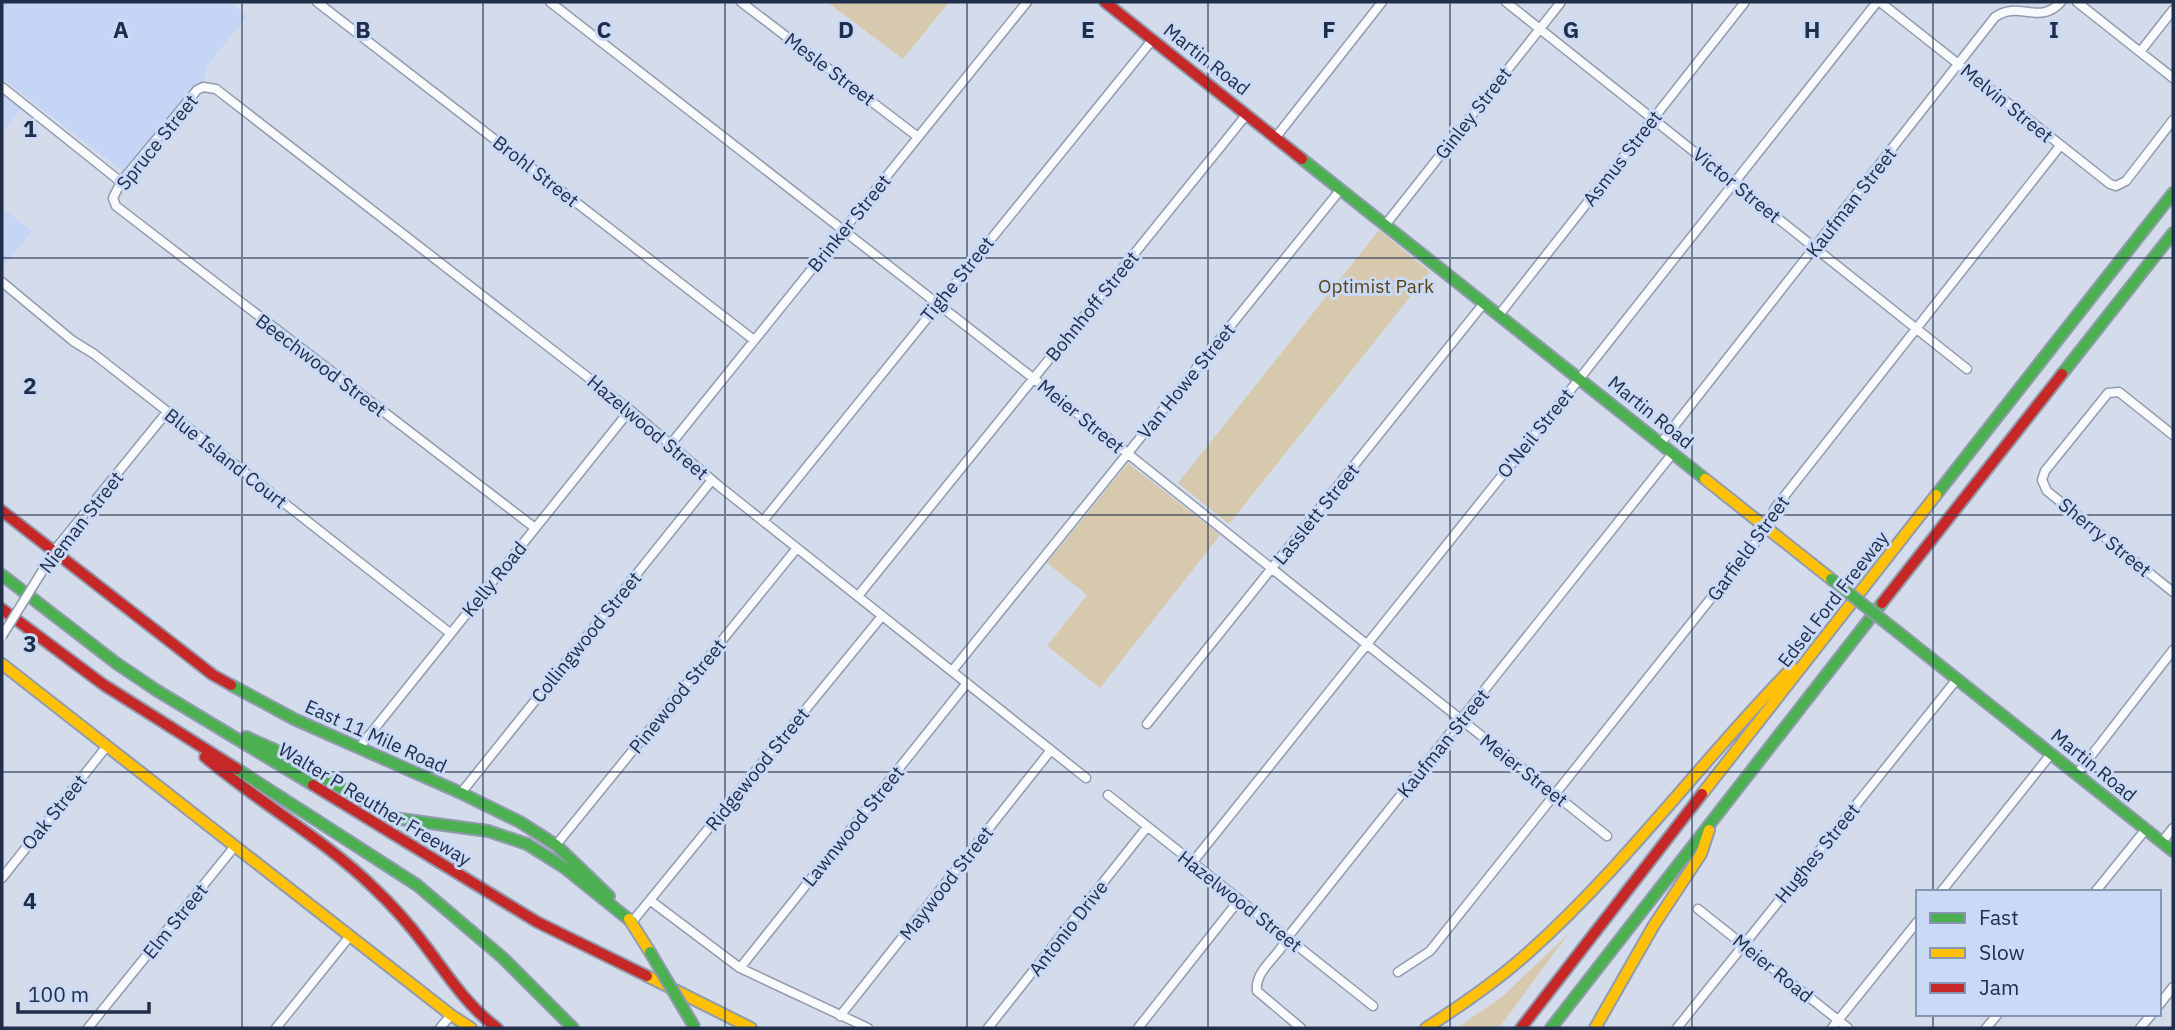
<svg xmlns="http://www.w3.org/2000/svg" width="2175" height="1030" font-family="'IBM Plex Sans',sans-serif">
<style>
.built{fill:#c4d5f6}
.green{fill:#d7c9ae}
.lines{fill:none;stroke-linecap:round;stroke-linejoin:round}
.street-casing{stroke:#919bae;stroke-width:11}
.fast-casing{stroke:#919bae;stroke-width:14}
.slow-casing{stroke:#919bae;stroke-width:14}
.jam-casing{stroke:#919bae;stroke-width:14}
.street{stroke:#f9fafc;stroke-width:8}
.fast{stroke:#4caf50;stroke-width:10}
.slow{stroke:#ffc107;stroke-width:10}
.jam{stroke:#c62828;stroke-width:10}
.street-bridge-casing{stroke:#919bae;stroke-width:11;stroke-linecap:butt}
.fast-bridge-casing{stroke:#919bae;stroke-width:14;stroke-linecap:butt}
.street-bridge{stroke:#f9fafc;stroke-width:8}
.fast-bridge{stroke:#4caf50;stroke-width:10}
.grid{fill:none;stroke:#202e49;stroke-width:2;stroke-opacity:0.55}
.labels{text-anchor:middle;stroke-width:6;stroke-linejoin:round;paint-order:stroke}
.street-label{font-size:19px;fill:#202e49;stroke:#cad9f6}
.park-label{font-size:19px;fill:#5b4413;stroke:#cad9f6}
.grid-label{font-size:23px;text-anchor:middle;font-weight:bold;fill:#202e49;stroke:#cad9f6;stroke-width:6;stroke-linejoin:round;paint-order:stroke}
</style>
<rect width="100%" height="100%" fill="#d4dcec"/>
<path class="built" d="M2,2H229L247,16L205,68V80L193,90L124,172L2,78Z
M2,92L22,107L2,132Z
M2,208L32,231L2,268Z"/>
<path class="green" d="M827,2H949L903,59Z
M1379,230L1430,272L1229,524L1178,483Z
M1128,463L1220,535L1100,688L1047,646L1087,595L1047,563Z
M1569,933L1499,1028H1457L1503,996Z"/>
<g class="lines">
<g class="street-casing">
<path id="street" d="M317,2L754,340
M550,2L1033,378L1607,836
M741,2L918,137
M1506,2L1967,369
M1880,2L2110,184L2116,186L2126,181L2173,120
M2077,2L2173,78
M2140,52L2173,10
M2,87L121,182
M1276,137L1382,2
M1386,224L1561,2
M2,282L73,341L94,354L450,633
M1499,315L1745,2
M2173,435L2119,392L2108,393L2045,471L2042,480L2047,491L2173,592
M1661,443L1995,17C2019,0 2039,26 2061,2
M670,445L1027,2
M763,521L1153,39
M535,528L116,206L113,198L121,182L197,90L203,87L216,89L630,410L719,486L1086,778
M43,570L54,551L167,412
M858,596L1247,114
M952,671L1341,189
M1147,724L1484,303
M359,748L630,410
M2077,774L2173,650
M461,793L712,480
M1108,795L1373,1006
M2162,842L2173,828
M556,845L797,548
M1192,863L1580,378L1877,2
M2,878L107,746
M1941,892L2051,754
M2095,892L2146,829
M651,901L740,968L868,1028
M1698,909L1848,1028
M632,922L882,616
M740,968L967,683
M1398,972L1430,951L1763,533L1775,508L2060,146
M2159,1005L2173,987
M840,1016L1051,750
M88,1028L235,846
M276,1028L350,936
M440,1028L451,1015
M988,1028L1147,827
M1138,1028L1239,900
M1301,1028L1257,991C1254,970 1280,956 1287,938L1673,453
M1677,1028L1957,679
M1832,1028L1918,921
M1986,1028L1998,1014
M2140,1028L2152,1014"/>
</g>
<g class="fast-casing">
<path id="fast" d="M1302,159L1705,479
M2062,374L2173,233
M1936,495L2173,193
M2,575L116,663L156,690L313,785
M1899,633L2173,851
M231,685L294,719L461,793L520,822L556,845L609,896
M246,737L275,750L393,818L488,831L527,844L565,868L632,922
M237,769L417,885L503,958L573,1028
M1551,1028L1882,603"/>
</g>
<g class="slow-casing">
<path id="slow" d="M1705,479L1831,579
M2,664L451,1015L471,1028
M1702,794L1936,495
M629,919L650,952
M647,976L751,1028
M1426,1028C1462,1005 1497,981 1529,952C1625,866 1702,760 1792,668
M1595,1028L1654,925L1701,854L1709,830"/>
</g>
<g class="jam-casing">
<path id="jam" d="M1105,2L1302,159
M2,511L213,675L231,685
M1882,603L2062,374
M2,609L104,685L237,769
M205,757C259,803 323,838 374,888C392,905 409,924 424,944C447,974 466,1005 497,1028
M313,785L537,922L647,976
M1521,1028L1702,794"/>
</g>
<use href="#street" class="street"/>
<use href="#fast" class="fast"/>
<use href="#slow" class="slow"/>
<use href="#jam" class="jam"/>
<g class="street-bridge-casing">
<path id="street-bridge" d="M2,636L43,570"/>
</g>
<g class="fast-bridge-casing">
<path id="fast-bridge" d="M1831,579L1899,633
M650,952L695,1028"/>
</g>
<use href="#street-bridge" class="street-bridge"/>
<use href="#fast-bridge" class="fast-bridge"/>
</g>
<path class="grid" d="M242,2V1028M483,2V1028M725,2V1028M967,2V1028M1208,2V1028M1450,2V1028M1692,2V1028M1933,2V892M2,258H2173M2,515H2173M2,772H2173M1933,1014V1028"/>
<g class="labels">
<g class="street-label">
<text transform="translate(1207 59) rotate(38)" y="7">Martin Road</text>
<text transform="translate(830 69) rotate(37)" y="7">Mesle Street</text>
<text transform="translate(2007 103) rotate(39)" y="7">Melvin Street</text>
<text transform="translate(1473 113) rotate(-52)" y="7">Ginley Street</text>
<text transform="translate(157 142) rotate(-51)" y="7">Spruce Street</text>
<text transform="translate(1622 158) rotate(-52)" y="7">Asmus Street</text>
<text transform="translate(536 171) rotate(38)" y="7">Brohl Street</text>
<text transform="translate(1737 185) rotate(39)" y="7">Victor Street</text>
<text transform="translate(1851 202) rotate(-52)" y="7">Kaufman Street</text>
<text transform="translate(849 223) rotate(-51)" y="7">Brinker Street</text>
<text transform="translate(957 279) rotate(-51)" y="7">Tighe Street</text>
<text transform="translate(1092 306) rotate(-51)" y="7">Bohnhoff Street</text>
<text transform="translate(321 365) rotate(37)" y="7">Beechwood Street</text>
<text transform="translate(1186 381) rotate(-51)" y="7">Van Howe Street</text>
<text transform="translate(1651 412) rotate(39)" y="7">Martin Road</text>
<text transform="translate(1081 416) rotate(39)" y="7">Meier Street</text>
<text transform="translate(648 427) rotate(40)" y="7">Hazelwood Street</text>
<text transform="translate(1535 433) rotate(-51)" y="7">O'Neil Street</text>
<text transform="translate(226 458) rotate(38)" y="7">Blue Island Court</text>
<text transform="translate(1316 514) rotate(-51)" y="7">Lasslett Street</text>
<text transform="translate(81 522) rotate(-52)" y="7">Nieman Street</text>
<text transform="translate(2105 537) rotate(39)" y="7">Sherry Street</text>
<text transform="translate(1748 548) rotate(-54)" y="7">Garfield Street</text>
<text transform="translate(494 579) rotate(-51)" y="7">Kelly Road</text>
<text transform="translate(1833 599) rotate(-52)" y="7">Edsel Ford Freeway</text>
<text transform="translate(586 637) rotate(-51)" y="7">Collingwood Street</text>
<text transform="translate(677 696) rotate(-51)" y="7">Pinewood Street</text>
<text transform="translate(376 736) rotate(24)" y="7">East 11 Mile Road</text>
<text transform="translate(1443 743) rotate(-51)" y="7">Kaufman Street</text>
<text transform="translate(2094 765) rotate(39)" y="7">Martin Road</text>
<text transform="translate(757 769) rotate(-51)" y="7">Ridgewood Street</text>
<text transform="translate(1524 770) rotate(38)" y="7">Meier Street</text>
<text transform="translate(375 804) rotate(31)" y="7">Walter P Reuther Freeway</text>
<text transform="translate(54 812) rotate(-51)" y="7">Oak Street</text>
<text transform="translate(853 826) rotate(-51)" y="7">Lawnwood Street</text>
<text transform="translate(1817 853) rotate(-51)" y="7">Hughes Street</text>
<text transform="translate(946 883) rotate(-52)" y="7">Maywood Street</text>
<text transform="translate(1240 901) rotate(38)" y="7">Hazelwood Street</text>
<text transform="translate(175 921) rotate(-51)" y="7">Elm Street</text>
<text transform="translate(1068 928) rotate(-52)" y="7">Antonio Drive</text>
<text transform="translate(1773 968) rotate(39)" y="7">Meier Road</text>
</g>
<g class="park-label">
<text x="1376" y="293">Optimist Park</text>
</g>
</g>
<g class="grid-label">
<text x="121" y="38">A</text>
<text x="363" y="38">B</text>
<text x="604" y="38">C</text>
<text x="846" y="38">D</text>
<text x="1088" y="38">E</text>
<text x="1329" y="38">F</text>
<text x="1571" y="38">G</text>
<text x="1812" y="38">H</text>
<text x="2054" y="38">I</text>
<text x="30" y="137">1</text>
<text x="30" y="394">2</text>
<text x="30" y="652">3</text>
<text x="30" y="909">4</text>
</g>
<rect width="2175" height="1030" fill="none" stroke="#202e49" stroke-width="7"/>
<rect x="1916" y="890" width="245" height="126" fill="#cad9f6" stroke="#8695b1" stroke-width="2"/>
<rect x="1930" y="913" width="35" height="10" fill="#4caf50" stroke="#8695b1" stroke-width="2"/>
<text x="1979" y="925" font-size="21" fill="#202e49">Fast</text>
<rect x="1930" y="948" width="35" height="10" fill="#ffc107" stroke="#8695b1" stroke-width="2"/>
<text x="1979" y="960" font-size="21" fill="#202e49">Slow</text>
<rect x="1930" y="983" width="35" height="10" fill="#c62828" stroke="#8695b1" stroke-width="2"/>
<text x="1979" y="995" font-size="21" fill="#202e49">Jam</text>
<path d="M18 1002v10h131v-10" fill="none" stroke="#202e49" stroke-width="3.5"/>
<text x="28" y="1002" font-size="21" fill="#202e49" stroke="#cad9f6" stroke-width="5" paint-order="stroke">100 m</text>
</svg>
